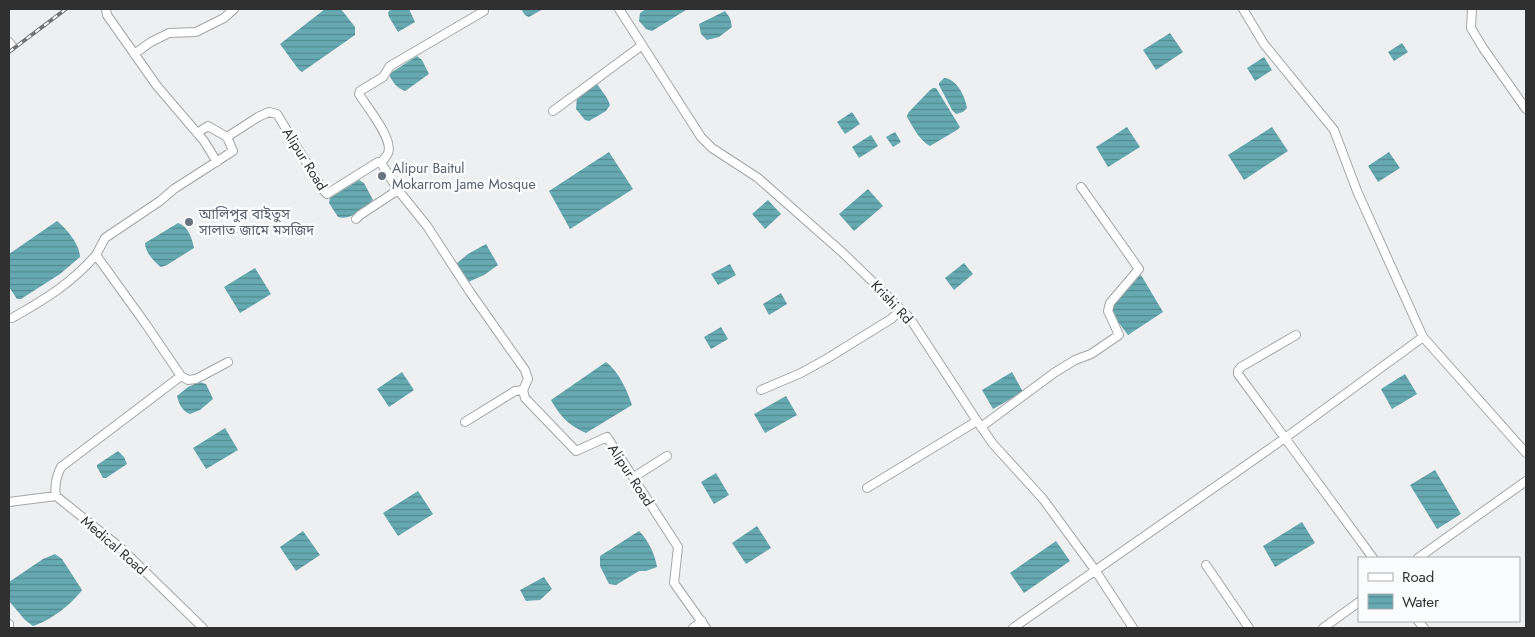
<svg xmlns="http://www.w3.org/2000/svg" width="1535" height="637" font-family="Jost,'Noto Sans Bengali',sans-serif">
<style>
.water{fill:url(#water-rules)}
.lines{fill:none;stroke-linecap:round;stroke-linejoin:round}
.minor-casing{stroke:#a4a5a6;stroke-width:10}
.minor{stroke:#fff;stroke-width:8}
.rail-casing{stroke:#727374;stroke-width:4}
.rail{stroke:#fbfcfe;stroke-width:2;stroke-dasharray:5.5;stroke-linecap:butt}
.worship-dot{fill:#6b7280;stroke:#fbfcfe;stroke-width:2}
.labels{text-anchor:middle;stroke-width:5;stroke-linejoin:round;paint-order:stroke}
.street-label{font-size:14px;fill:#303031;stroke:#fbfcfe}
.worship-label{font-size:14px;fill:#5b616d;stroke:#fbfcfe;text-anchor:start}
</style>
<defs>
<pattern id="water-rules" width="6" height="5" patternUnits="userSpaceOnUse" patternTransform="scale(1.25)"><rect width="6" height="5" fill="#66a9b1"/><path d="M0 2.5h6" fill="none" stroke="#548a91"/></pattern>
</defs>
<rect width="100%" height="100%" fill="#eeeff1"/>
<path class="water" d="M325,9H341L355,27V35L302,72L299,70L280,44Z
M393,9H409L415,22L398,32L389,17L388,13L389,11Z
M521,9H543L529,17L525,15Z
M646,9H686V10L652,31L646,29L639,21L640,13Z
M725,11L730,18L732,27L719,37L707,40L701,34L699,24Z
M1170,33L1183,52L1156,70L1143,50Z
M1402,43L1408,52L1394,61L1388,52Z
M417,56L422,60L429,74L408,89L405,91C397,88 392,82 389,74Z
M1264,57L1272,70L1255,81L1247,68Z
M944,78C957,79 965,96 967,108L963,112L956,114L952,110L939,85V83Z
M597,84L607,98L610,105L606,111L589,121L585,120L576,109L577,96Z
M933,88H936L960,127L957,130L930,146C919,140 913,127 907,117L908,113L929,91Z
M852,112L860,124L845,134L837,122Z
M1127,127L1140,147L1108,167L1096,147Z
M1272,127L1288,151L1244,180L1228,155Z
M895,132L901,142L893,147L886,137Z
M871,135L878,146L859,158L852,147Z
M609,152L633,189L570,229L549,191Z
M1389,152L1400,168L1378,182L1368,166Z
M359,180L364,183L373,200C363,208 351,221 338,217L329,203L330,198Z
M868,189L883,206L854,231L839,214Z
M768,200L781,214L765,229L752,214Z
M57,221C67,229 80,245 80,257L60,274L21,299H17L9,287V254Z
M178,223C188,226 192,238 194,248L167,265L161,267C154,262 145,252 145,243Z
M486,244L498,265L484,275L466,283L462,276L457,263L468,254Z
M964,263L973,274L954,290L945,278Z
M730,264L736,275L718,285L711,274Z
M255,268L271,294L240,313L224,287Z
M1141,275L1163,312L1128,335L1118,322L1111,307L1137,277Z
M781,293L787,304L769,315L763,304Z
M721,327L728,339L711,349L704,337Z
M606,362C619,372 627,390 632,405L586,433C568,425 560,416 551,400Z
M402,372L414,390L389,407L377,389Z
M1012,372L1023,392L993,409L982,390Z
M1405,374L1417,394L1392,409L1381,389Z
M199,382L206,384L213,399L200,410L190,414C182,411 179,404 177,396L188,387Z
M786,396L797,415L765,433L754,414Z
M225,428L238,450L206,469L193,448Z
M118,451L124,457L127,464L106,478H103L97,467V465Z
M1435,470L1461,514L1437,529L1410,485Z
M716,473L729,495L714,504L701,482Z
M418,491L433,514L398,536L383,513Z
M1302,522L1315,543L1275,567L1263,546Z
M757,526L771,548L746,564L732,543Z
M303,531L320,555L296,571L280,547Z
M639,531C648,540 655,554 657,567L646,571H639L616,585L609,584L600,566V556Z
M1056,541L1070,561L1024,593L1010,573Z
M55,554L62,559L82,590C72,604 50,621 33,626L25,620L9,601V582L43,559Z
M544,577L552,589L540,600L526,601L520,590Z"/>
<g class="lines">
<g class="minor-casing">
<path id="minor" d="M106,9L107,15L157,86L204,141L217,162
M619,9L701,137L712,148L758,178L843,253L909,317L977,421L993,444L1043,499L1095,570L1133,628
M1243,9L1264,44L1334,130L1357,191L1423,337L1526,453
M1472,9L1471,28L1483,48L1526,109
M9,42L12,46
M134,54L151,42L169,33L196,32L224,18L234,9
M553,111L641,46
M197,133L208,126L227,137
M381,163C383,160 387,156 388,153C394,139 366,106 359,94L360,91L383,77L390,66L484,11V9
M356,219L360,215L398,190
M12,318C44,300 72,283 96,255
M1296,335L1241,367L1238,371V374L1373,558
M181,376L188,380L196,379L228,362
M761,390L801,373L828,358L891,319L901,310
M465,422L515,391L523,390
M981,427L1054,373L1075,360L1091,354L1119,335L1108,311L1110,303L1139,269L1081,187
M634,479L637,475L667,456
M867,488L977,421
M56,496C54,485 56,477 61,467L181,376L145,323L96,255L105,238L160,201L174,189L233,151L227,137L258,117L269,112L277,114L323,190L327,194L378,162L381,163L398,190L427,226L470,292L525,370L528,379L523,390L525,398L576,451L607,437L678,547L674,583L706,628
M9,502L56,496L122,549L203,628
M1418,558L1526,481
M1206,565L1249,628
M1418,621L1424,628
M9,624V626
M693,628L702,621
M1013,628L1285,438L1423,337
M1323,628L1359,602"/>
</g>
<use href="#minor" class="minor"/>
<g class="rail-casing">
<path id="rail" d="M9,52L66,9"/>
</g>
<use href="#rail" class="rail"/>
</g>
<g class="worship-dot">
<circle cx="382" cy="176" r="5"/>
<circle cx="189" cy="222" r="5"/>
</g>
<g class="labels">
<g class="street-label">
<text transform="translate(305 159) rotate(58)" y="5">Alipur Road</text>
<text transform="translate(892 302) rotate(47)" y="5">Krishi Rd</text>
<text transform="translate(631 475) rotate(57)" y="5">Alipur Road</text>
<text transform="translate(114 545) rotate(41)" y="5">Medical Road</text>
</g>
<g class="worship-label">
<text x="392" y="173">Alipur Baitul<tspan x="392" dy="16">Mokarrom Jame Mosque</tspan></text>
<text x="199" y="219">আলিপুর বাইতুস<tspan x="199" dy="16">সালাত জামে মসজিদ</tspan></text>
</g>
</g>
<rect width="1535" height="637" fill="none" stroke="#303031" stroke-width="20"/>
<rect x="1358" y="557" width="162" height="65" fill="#fbfcfe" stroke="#aaaaac"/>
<rect x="1368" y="573" width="25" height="8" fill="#ffffff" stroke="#aaaaac"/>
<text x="1402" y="582" font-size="15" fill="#303031">Road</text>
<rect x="1368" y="594" width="25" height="15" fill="url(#water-rules)" stroke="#aaaaac"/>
<text x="1402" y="607" font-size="15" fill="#303031">Water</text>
</svg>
